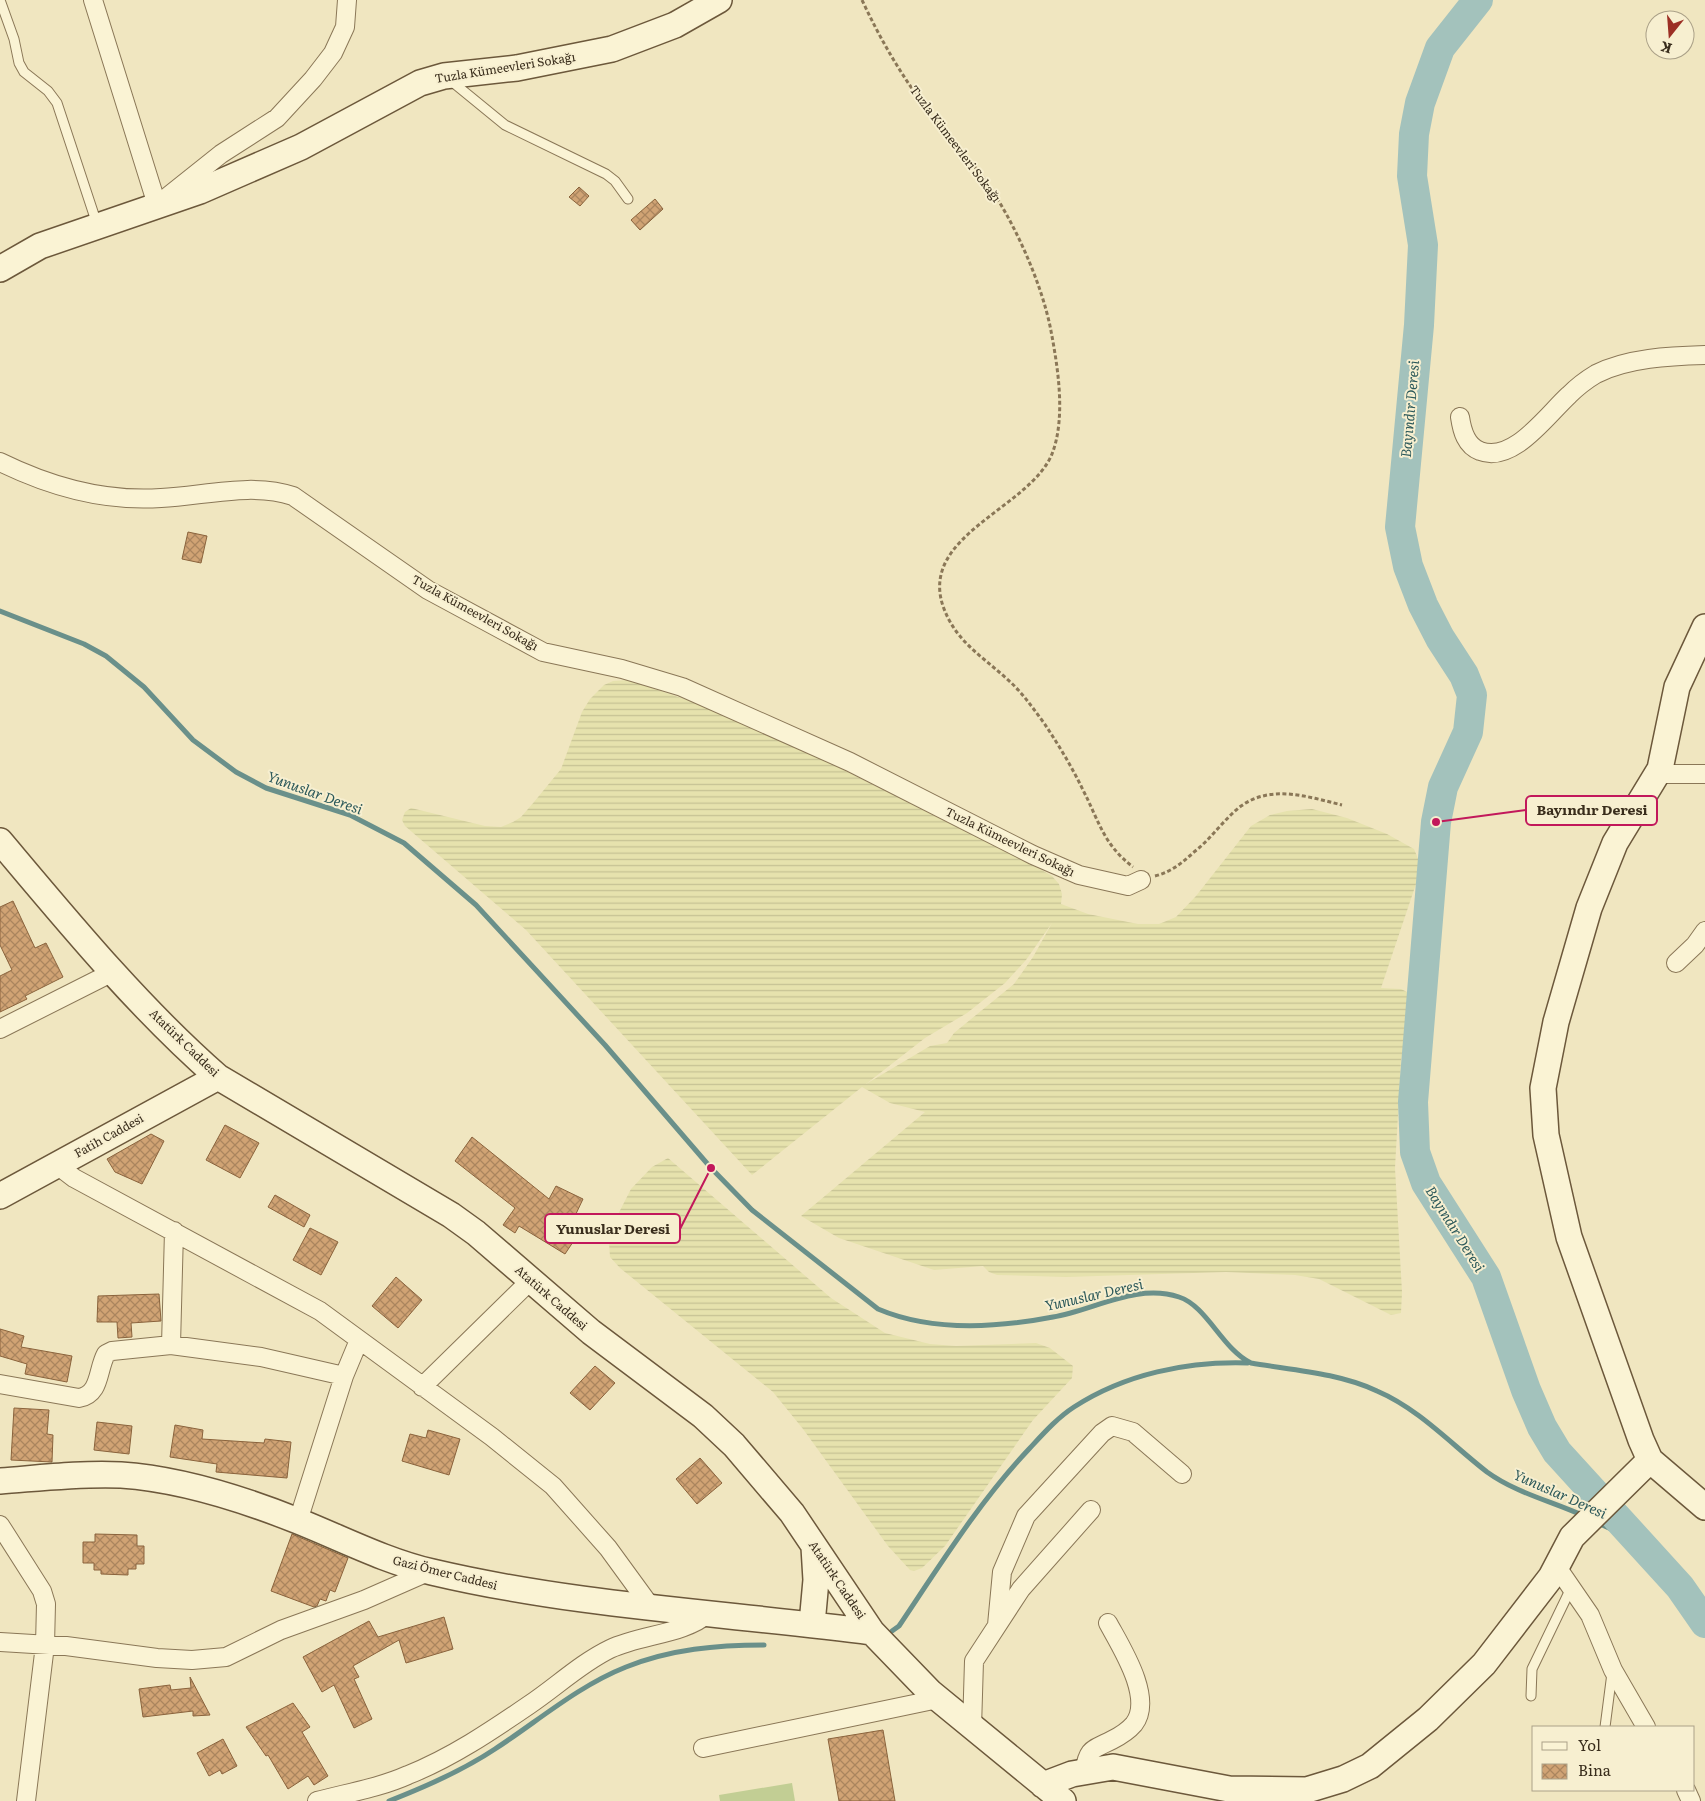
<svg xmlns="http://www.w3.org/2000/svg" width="1705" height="1801" font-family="Literata,serif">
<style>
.farmland{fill:url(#farmland-rules);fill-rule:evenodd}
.garden{fill:#c2ce94}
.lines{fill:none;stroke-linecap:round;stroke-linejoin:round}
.stream{stroke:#6a908a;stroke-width:5}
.river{stroke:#a3c2bc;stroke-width:30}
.building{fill:url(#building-cross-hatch);stroke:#8a633c}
.lane-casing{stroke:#8a7757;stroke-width:11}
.street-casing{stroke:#8a7757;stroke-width:20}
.secondary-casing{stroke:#6c583b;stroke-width:28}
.path{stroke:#8a7757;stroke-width:3;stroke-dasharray:4 2.5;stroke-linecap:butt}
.lane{stroke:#faf3d4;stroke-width:9}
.street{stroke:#faf3d4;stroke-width:18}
.secondary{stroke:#faf3d4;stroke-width:25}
.labels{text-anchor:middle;stroke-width:4;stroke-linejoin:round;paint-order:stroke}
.street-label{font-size:12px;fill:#392d1c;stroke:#f7efd0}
.water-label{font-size:14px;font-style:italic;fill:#2b5859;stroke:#f7efd0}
.leader{fill:none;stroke:#c2185b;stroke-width:2}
.callout-dot{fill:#c2185b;stroke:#f7efd0;stroke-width:2}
.callout{fill:#f7efd0;stroke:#c2185b;stroke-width:2}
.callout-label{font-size:14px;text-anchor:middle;font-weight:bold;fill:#392d1c}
</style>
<defs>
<pattern id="farmland-rules" width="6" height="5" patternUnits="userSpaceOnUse" patternTransform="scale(1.25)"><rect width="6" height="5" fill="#e6e2ad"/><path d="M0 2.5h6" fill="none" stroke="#c6c294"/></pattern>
<pattern id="building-cross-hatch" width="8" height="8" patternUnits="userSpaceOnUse" patternTransform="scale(1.25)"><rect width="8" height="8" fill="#d0a374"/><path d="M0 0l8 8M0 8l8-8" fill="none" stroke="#aa855e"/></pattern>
</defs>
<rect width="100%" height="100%" fill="#f0e6c0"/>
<path class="farmland" d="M628,680L702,705L816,756L1040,869L1052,876L1059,884L1062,894L1061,904L1088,914L1138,924H1159L1176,917L1196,896L1251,826L1270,815L1287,811L1312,809L1347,818L1387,834L1414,849L1419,861L1420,872L1381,988L1401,989L1409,993L1410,1001L1401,1061L1395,1168L1402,1292L1401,1313L1391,1315L1319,1279L1295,1275L1226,1272L1066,1277L997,1275L989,1272L983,1266L934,1270L839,1238L801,1216L925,1112L890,1103L862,1087L752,1175L526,930L405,826L402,820L405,812L411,808L485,826L501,827L513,822L521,817L534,802L561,769L582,712L590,699L604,685L613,681ZM1052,923L1033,957L1014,984L954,1033L947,1043L930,1046L866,1084L925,1038L967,1013L1005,983L1026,960Z
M668,1158L831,1298L885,1333L930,1344L956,1346L1036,1343L1050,1348L1073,1366L1072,1378L1033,1420L945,1546L922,1568L914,1571L910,1570L888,1546L803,1429L773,1392L620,1268L610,1257L609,1242L612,1226L631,1189L652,1167Z"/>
<path class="garden" d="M792,1783L795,1801H720L719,1795Z"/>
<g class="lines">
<path class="stream" d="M0,611L84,644L106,656L144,687L193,740L236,772L266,788L350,815L404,843L476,905L605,1045L711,1168L752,1210L878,1309C932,1332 996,1328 1053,1317C1094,1310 1137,1283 1179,1297C1207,1306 1222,1349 1251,1363C1292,1370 1339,1373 1377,1391C1419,1409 1451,1444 1487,1472C1516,1493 1551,1501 1584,1516
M1598,1523L1635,1540
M892,1631L899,1626C940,1565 979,1502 1029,1449C1043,1434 1057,1418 1074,1407C1125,1374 1187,1361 1248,1363
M389,1801C425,1787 462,1771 495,1749C538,1721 578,1686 626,1667C671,1649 717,1645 764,1645"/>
<path class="river" d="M1478,0L1440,48L1420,103L1414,134L1412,176L1423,245L1419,325L1400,527L1408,566L1423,605L1440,638L1464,675L1472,695L1468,732L1443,787L1436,822L1413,1102L1415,1152L1426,1183L1486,1277L1526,1390L1542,1427L1557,1452L1680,1587L1705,1623"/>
</g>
<path class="building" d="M579,187L589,196L580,206L569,197Z
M655,199L663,209L640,230L631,220Z
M188,532L207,536L201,563L182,559Z
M13,901L35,948L46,943L63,977L25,996L27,999L0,1012V976L12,970L0,945V907Z
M225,1125L259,1143L240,1178L206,1160Z
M151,1134L164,1141L142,1184L115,1172L107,1159Z
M472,1137L549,1199L556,1186L583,1199L565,1237L573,1242L565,1254L519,1226L515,1233L503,1225L515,1208L455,1161Z
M275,1195L310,1215L304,1227L268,1207Z
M310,1228L338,1242L321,1275L293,1260Z
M396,1277L422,1300L398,1328L372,1306Z
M159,1294L161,1321L131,1323L132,1337L118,1338L117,1322H97L98,1296Z
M0,1329L24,1336L21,1347L72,1356L67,1382L25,1374L27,1364L0,1356Z
M595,1366L615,1383L590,1410L570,1393Z
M14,1408L49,1410L47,1434L53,1435L52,1462L11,1460Z
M97,1422L132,1426L129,1454L94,1450Z
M175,1425L203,1430L202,1439L264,1443L265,1439L291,1442L287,1478L216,1472L217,1464L170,1457Z
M428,1430L460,1439L449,1475L402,1461L410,1434L426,1438Z
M700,1458L722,1483L697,1504L676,1479Z
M95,1534L137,1535V1546H144V1564H136V1569H128V1575L101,1574V1570H94V1563H83V1542H95Z
M292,1534L348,1558L335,1592L330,1590L326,1601L320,1599L317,1606L314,1607L271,1591Z
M444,1617L453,1649L406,1663L399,1640L353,1666L359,1677L354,1679L372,1719L354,1728L334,1685L322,1692L303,1657L369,1621L378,1637Z
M190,1677L210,1715L193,1716V1711L143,1717L139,1689L170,1685L171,1690L191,1688Z
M293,1703L310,1727L302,1732L328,1776L314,1785L308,1776L288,1789L268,1755L266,1756L246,1727Z
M883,1730L895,1801H839L828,1739Z
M223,1739L237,1766L222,1774L220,1770L209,1776L197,1753Z"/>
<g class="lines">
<g class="lane-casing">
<path id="lane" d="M0,0L14,39L19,63L24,72L48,91L57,103L97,224
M450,80L505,125L606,174L615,181L628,199
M1531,1696L1532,1669L1572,1586
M1605,1727L1612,1673"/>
</g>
<g class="street-casing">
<path id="street" d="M93,0L157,205L221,154L277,118L313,79L333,53L345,27L347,0
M1460,417C1462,431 1466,446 1480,451C1513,464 1547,415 1569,395C1577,387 1586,380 1596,374C1627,358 1670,356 1705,355
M0,462C51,487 104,502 161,498C204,496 252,482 293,496L428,590L543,652L622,669L682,687L850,762L1033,855L1079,875L1128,886L1141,880
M1658,774H1705
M1676,963L1695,945L1705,931
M0,1029L113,972
M57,1165L74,1178L320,1311L492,1437L553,1486L608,1548L651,1607
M171,1345L174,1231
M0,1384L79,1398C101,1394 97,1370 106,1354L112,1351L171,1345L261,1357L344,1376
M422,1387L531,1280
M298,1521L344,1376L359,1340
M0,1525L42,1591L46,1604L45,1645L26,1801
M1557,1567L1590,1615L1613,1670L1646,1727
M997,1625L1002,1572L1026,1516L1102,1433L1112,1426L1133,1432L1182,1474
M0,1642L66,1646L157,1658L192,1660L226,1657L281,1630L364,1600L430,1571
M972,1728L974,1661L1021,1589L1091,1510
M703,1748L938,1699
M1084,1772C1088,1748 1092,1750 1112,1740C1120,1736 1128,1731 1134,1724C1154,1698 1121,1647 1108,1623
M1686,1790L1691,1801
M317,1801C347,1793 379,1788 408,1775C451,1758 491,1731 529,1705C556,1687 581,1663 610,1649C642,1634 683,1635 709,1613"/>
</g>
<g class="secondary-casing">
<path id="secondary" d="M0,269L40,246L200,191L301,147L420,83L444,76L517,68L612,49L675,25L719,0
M1705,627L1677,687L1660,769L1615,843L1589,908L1556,1022L1543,1088L1546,1135L1569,1237L1641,1440L1650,1460L1705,1507
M0,841C69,923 138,1007 218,1077L451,1215L476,1233L591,1332L703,1416L734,1445L792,1513L872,1632L930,1692L1063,1801
M0,1196L218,1077
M0,1481C40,1478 81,1473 121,1475C181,1479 243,1499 298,1521C343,1539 385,1561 432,1572C576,1606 725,1613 872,1632
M812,1624L816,1580L814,1547
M1043,1785L1072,1774L1113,1767L1229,1789L1307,1790L1343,1779L1370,1766L1428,1719L1484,1664L1551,1577L1572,1537L1650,1460"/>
</g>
<path class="path" d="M862,0C877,32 893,61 913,90C935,122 962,149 985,180C1013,219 1042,283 1051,331C1058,368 1066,418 1052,454C1030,508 919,535 943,606C955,641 982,656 1007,679C1022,692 1032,707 1044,723C1058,744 1072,767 1083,790C1099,821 1103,844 1133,867
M1155,876C1171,872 1182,863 1194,852C1211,839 1224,819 1241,806C1272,784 1309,797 1342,805"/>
<use href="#lane" class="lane"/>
<use href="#street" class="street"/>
<use href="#secondary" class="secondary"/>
</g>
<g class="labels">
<g class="street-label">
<text transform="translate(505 68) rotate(-9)" y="4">Tuzla Kümeevleri Sokağı</text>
<text transform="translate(955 144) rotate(53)" y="4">Tuzla Kümeevleri Sokağı</text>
<text transform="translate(475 613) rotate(29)" y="4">Tuzla Kümeevleri Sokağı</text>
<text transform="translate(1010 842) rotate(26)" y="4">Tuzla Kümeevleri Sokağı</text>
<text transform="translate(184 1043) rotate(44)" y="4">Atatürk Caddesi</text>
<text transform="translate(109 1136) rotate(-29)" y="4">Fatih Caddesi</text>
<text transform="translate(551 1298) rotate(41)" y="4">Atatürk Caddesi</text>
<text transform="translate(445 1573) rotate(14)" y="4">Gazi Ömer Caddesi</text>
<text transform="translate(837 1580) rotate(56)" y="4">Atatürk Caddesi</text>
</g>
<g class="water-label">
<text transform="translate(1410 409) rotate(-85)" y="5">Bayındır Deresi</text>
<text transform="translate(315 793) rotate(20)" y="5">Yunuslar Deresi</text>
<text transform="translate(1455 1229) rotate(58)" y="5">Bayındır Deresi</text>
<text transform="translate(1094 1295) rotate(-13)" y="5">Yunuslar Deresi</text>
<text transform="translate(1560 1494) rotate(24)" y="5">Yunuslar Deresi</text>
</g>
</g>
<path class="leader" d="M1436 822L1526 810M711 1168L680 1229"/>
<g class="callout-dot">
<circle cx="1436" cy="822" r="5"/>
<circle cx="711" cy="1168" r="5"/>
</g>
<g class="callout">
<rect x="1526" y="796" width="131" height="29" rx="5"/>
<rect x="545" y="1214" width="135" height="29" rx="5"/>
</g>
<g class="callout-label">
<text x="1592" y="815">Bayındır Deresi</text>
<text x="613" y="1234">Yunuslar Deresi</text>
</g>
<rect x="1532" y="1726" width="162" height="65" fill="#f7efd0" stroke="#aba188"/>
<rect x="1542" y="1742" width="25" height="8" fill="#faf3d4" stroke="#aba188"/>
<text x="1578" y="1751" font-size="15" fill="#392d1c">Yol</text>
<rect x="1542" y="1764" width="25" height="15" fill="url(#building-cross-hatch)" stroke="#aba188"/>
<text x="1578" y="1776" font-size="15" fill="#392d1c">Bina</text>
<g transform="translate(1670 35) rotate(197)"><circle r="24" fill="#f7efd0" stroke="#aba188"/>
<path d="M0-4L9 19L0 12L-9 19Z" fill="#9c2f24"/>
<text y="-8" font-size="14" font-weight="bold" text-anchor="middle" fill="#392d1c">K</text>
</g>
</svg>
